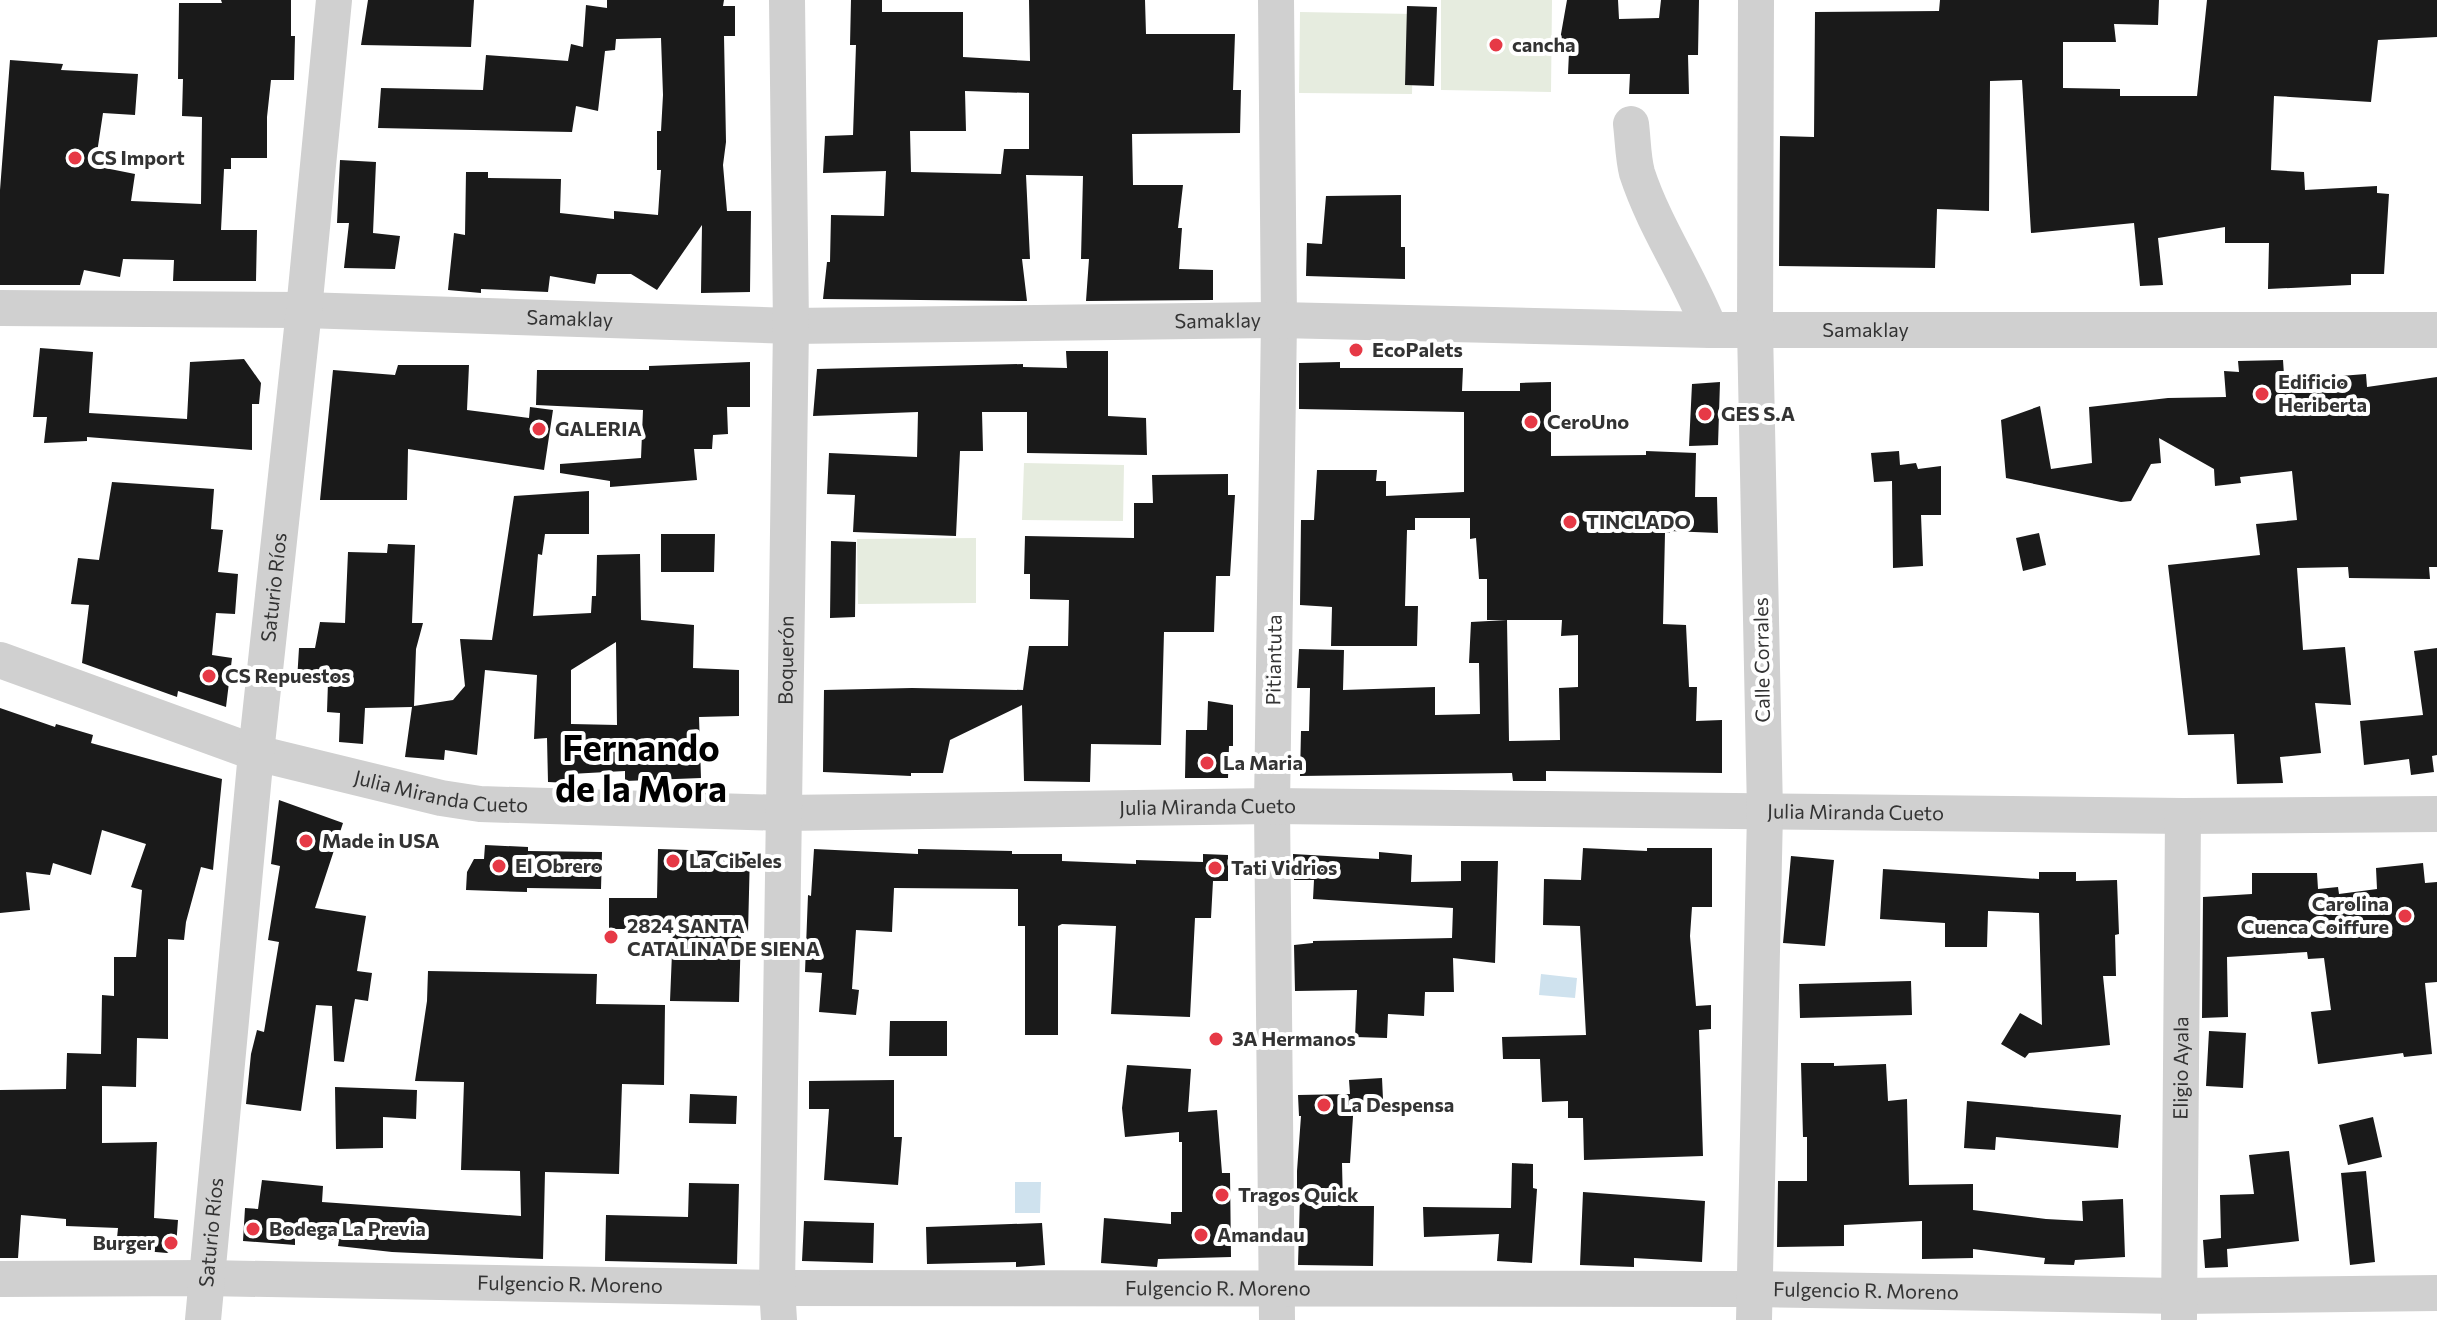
<svg xmlns="http://www.w3.org/2000/svg" width="2437" height="1320" font-family="Commissioner,sans-serif">
<style>
.green{fill:#e6ecdf}
.water{fill:#cfe2ee}
.building{fill:#1a1a1a;fill-rule:evenodd}
.lines{fill:none;stroke-linecap:round;stroke-linejoin:round}
.minor{stroke:#d0d0d0;stroke-width:36}
.poi-dot{fill:#e63946;stroke:#fff;stroke-width:3}
.labels{text-anchor:middle;stroke-width:8;stroke-linejoin:round;paint-order:stroke}
.poi-label{font-size:20px;font-weight:bold;fill:#333;stroke:#fff;text-anchor:start}
.street-label{font-size:20px;fill:#333;stroke:#fff}
.town-label{font-size:36px;font-weight:bold;fill:#000;stroke:#fff}
</style>
<rect width="100%" height="100%" fill="#fff"/>
<path class="green" d="M1441,0H1552L1551,92L1441,90Z
M1300,12L1414,14L1412,94L1299,93Z
M1024,463L1124,465L1123,521L1022,520Z
M976,538V603L858,604L857,539Z"/>
<path class="water" d="M1541,974L1577,978L1575,998L1539,995Z
M1015,1182H1041L1040,1213H1015Z"/>
<path class="building" d="M221,0H291V36H295L294,80H271L267,117V158H231V169H224L221,230H257L256,281H173L174,260L123,259L120,277L84,270L80,285H0V190L10,60L63,64L61,70L138,74L135,115L103,113L95,166L135,174L131,201L201,204L202,117L182,116L183,79H178L179,3H222Z
M368,0H474L471,47L361,45Z
M607,0H724L723,6H735V36H724L726,142L723,165L727,211H751L750,292L701,293L702,225L657,290L631,274H597L595,284L550,276L548,292L481,289V293L448,290L454,233L465,235L466,172H488V178L561,179L560,213L614,219V211L658,215L661,170H657V131H661L663,95L661,38L616,39L615,50L605,51L598,111L576,106L572,132L378,128L381,88L483,90L486,55L568,61L571,44L583,47L586,5L607,8Z
M851,0H882V12H963V57L1030,61L1029,0H1145L1146,34H1235L1233,90H1241L1240,133L1132,134L1133,185H1183L1178,228H1182L1179,269L1213,270V300L1086,301L1089,259H1081L1083,176L1026,175L1030,259H1022L1027,301L823,299L827,262H830L831,215L884,216L886,171L823,173L825,136L853,135L856,45H850ZM965,91L1029,93V149H1004L1001,174L911,172L910,131H966Z
M1567,0H1618L1619,19L1659,18L1661,0H1699L1698,55H1688L1689,94H1629L1630,74H1568L1569,52L1558,51Z
M1940,0H2159L2158,25L2114,24L2116,42H2063V88L2120,89V96H2197L2207,0H2437V37L2378,40L2371,102L2274,96L2271,170L2304,172L2305,190L2377,186V193L2389,194L2384,274H2351V285L2268,289L2269,243H2225V227L2158,238L2163,285L2140,286L2134,223L2031,233L2022,80L1990,81L1989,211L1937,209L1935,268L1779,266L1780,136L1814,137L1815,12L1939,11Z
M1407,6L1437,7L1434,86L1405,85Z
M340,160L376,162L373,233L400,236L395,269L344,268L349,223H337Z
M1401,195V247H1405V279L1306,276L1307,243L1322,244L1326,196Z
M40,348L93,352L89,413L187,419L190,362L244,359L261,383L259,404H252V450L87,437V441L44,443L47,417H33Z
M1066,351H1108V416L1146,418L1147,455L1027,453V412H982L983,451H960L956,536L853,532L855,495L827,494L829,453L917,457L918,412L813,416L817,369L1023,364V367L1067,368Z
M2283,360L2284,375L2327,377L2366,374L2367,387L2437,377V567H2429L2430,579L2349,578L2348,567L2297,568L2303,650L2345,647L2351,705L2315,703L2321,753L2280,757L2283,783L2237,784L2234,734L2188,735L2168,565L2260,555L2256,524L2297,520L2292,471L2240,477L2241,483L2215,486L2214,469L2159,438L2161,463L2151,464L2131,501L2121,502L2006,478L2001,420L2040,406L2051,469L2092,463L2089,407L2168,398L2226,397L2224,371L2239,372L2238,361Z
M750,362V407H727L728,434L713,435L712,449H694L697,480L610,487V481L560,473V464L641,458L643,410L536,405L537,370H649V366Z
M1340,362V368H1463L1462,391H1520V383L1551,382V456L1646,455V451L1696,453L1695,497H1717L1718,533L1670,531V533H1665L1663,624L1686,625L1689,687H1697L1696,721L1722,720V773L1546,771V781H1513L1512,773L1300,776L1301,731H1309L1310,688H1297L1299,649L1344,650L1343,690L1435,687V715L1480,714L1479,663H1469L1471,622L1507,620L1509,741L1560,740L1559,688L1578,687V635L1561,636L1562,620H1487V579H1479L1476,538L1470,539V518H1415V530H1407L1405,606H1418L1417,646H1331L1332,607L1300,605L1301,520H1314L1317,470H1377L1376,481H1386V496L1464,492V412L1299,409V363Z
M398,365H469L467,410L529,418L530,407L553,410L544,470L408,449L407,500H320L333,370L395,375Z
M1720,382L1718,445L1689,446L1692,384Z
M1899,451L1900,465L1916,463L1918,469L1941,466V515H1921L1923,566L1893,568L1892,481L1874,482L1871,453Z
M1228,474V495H1235L1230,576H1216L1214,632H1164L1161,745L1091,744L1090,782L1024,781L1022,705L950,740L943,773H911V776L823,772L824,690L912,688L1023,690L1029,646H1068L1069,600L1030,599V574H1024L1025,536L1134,538V503H1153L1152,475Z
M112,482L214,489L211,529L223,530L218,572L238,574L235,614L216,613L212,655L232,658L226,707L178,691L177,697L82,663L89,605L71,604L78,558L99,560Z
M589,491V534H545L542,555L538,554L533,616L591,613L592,596H596L597,555L640,554L641,620L694,625L693,668L739,670V716L699,717L701,778L625,781V771L570,774V783L548,782L547,738L534,739L537,675L485,670L477,755L445,750L444,760L405,757L412,707L365,708L363,744L339,742L340,713L327,712L328,682L297,681L299,648H315L320,622L345,623L348,552L387,553L388,544L415,545L412,623H423L416,649L414,706L453,700L465,686L460,639L492,640L514,496ZM616,642L617,725L571,724V670Z
M2039,533L2046,565L2023,571L2016,538Z
M661,534H715L714,572H661Z
M831,541L856,542L855,617L830,618Z
M2437,648V755L2432,756L2434,772L2411,775L2409,759L2364,765L2360,721L2423,715L2414,651Z
M1208,701L1233,705V746H1229L1228,778H1185L1186,730H1207Z
M0,708L55,727L56,724L93,735L91,743L222,779L213,870L201,867L186,922L184,940L168,939V1039L137,1038L136,1087L102,1086V1143L157,1142L154,1218L178,1220L176,1247L167,1253L133,1250V1240L117,1238L118,1228L66,1226V1219L21,1215L18,1258H0V1090L66,1089L67,1053L101,1054L102,995L114,996V957H136L142,890L131,887L146,844L102,830L91,875L53,863L50,875L26,872L30,910L0,913Z
M279,800L343,823L315,908L366,916L357,971L372,973L368,1001L355,999L344,1062L334,1061L332,1006L316,1005L301,1111L246,1104L251,1054L257,1030L264,1032L279,942L268,940L280,866L271,864Z
M485,845L528,847V851L602,852L601,889L527,888V892L466,890L467,872L474,859H484Z
M1583,848L1647,851V848H1712V907H1692L1690,936L1696,1006L1711,1005V1029L1699,1030L1703,1156L1584,1160L1583,1118H1568V1101L1542,1102L1540,1059H1503L1502,1037L1586,1035L1580,926L1543,925L1544,879L1581,880Z
M658,849L750,852L748,933L741,932L739,1002L670,1001L673,929H609V898H657Z
M814,849L918,854V849L1012,851V854H1062V861L1136,864V860L1203,862V854L1228,855V881H1213L1211,918H1195L1190,1017L1111,1014L1116,926L1062,924L1058,926V1035H1025V926H1018V889L894,888L892,932L856,930L852,989L859,990L856,1015L819,1012L822,973L805,972L808,895L811,896Z
M1379,852L1412,855L1411,882L1461,881V861H1498L1495,963L1453,958L1454,992H1425L1424,1016L1388,1014L1387,1038L1355,1037L1357,990L1295,991L1294,945L1313,943V941L1452,938L1453,908L1313,899L1314,880H1294L1293,854L1379,859Z
M1791,856L1834,860L1825,946L1783,943Z
M2423,863L2425,883L2437,882V982L2425,983L2432,1054L2404,1057L2403,1053L2318,1064L2311,1012L2331,1010L2324,958L2308,959L2307,952L2227,957L2228,1017L2202,1018L2203,897L2252,894V873H2317L2318,889L2338,887L2339,894L2377,889L2376,868Z
M1883,869L2039,879V872H2076V881L2117,880L2119,934L2115,935L2116,976H2103L2110,1045L2029,1053L2025,1058L2001,1044L2020,1013L2042,1025L2039,913L1988,911L1987,947H1945V923L1880,919Z
M428,971L597,974L596,1004L665,1005L664,1085L622,1084L619,1174L545,1172L543,1259L392,1252L338,1246L339,1240L295,1238V1245L243,1241L245,1208L258,1209L262,1180L323,1186L322,1202L521,1216L520,1171L461,1170L464,1082L415,1081L427,1001Z
M1911,981L1912,1015L1800,1018L1799,984Z
M890,1021H947V1056H889Z
M2209,1031L2246,1033L2243,1088L2206,1086Z
M1801,1063H1834V1066L1886,1064L1888,1101L1907,1099L1909,1185L1973,1184V1210L2046,1219L2083,1221L2082,1201L2123,1199L2125,1257L2075,1260L2074,1265L2044,1264L2045,1258L1973,1249V1258L1922,1259V1221L1844,1225V1246L1777,1247L1778,1181H1807V1137H1803Z
M1127,1065L1191,1069L1188,1112L1217,1110L1222,1173H1230L1231,1257L1158,1259L1157,1267L1101,1263L1104,1218L1171,1224V1212H1182V1142H1179V1132L1125,1137L1122,1108Z
M1382,1078L1383,1099L1354,1101L1350,1163H1342L1343,1206H1374L1373,1266L1298,1265L1300,1196H1297V1171L1301,1116H1299L1298,1095L1350,1094L1349,1080Z
M894,1080V1137H902L898,1185L824,1180L829,1109H809V1081Z
M335,1087L417,1090L416,1119L383,1117V1148L336,1149Z
M690,1094L737,1096L736,1124L689,1123Z
M1967,1101L2121,1115L2118,1148L1996,1137L1995,1150L1964,1148Z
M2373,1117L2382,1157L2348,1165L2339,1125Z
M2289,1151L2299,1241L2227,1249L2228,1267L2205,1268L2203,1240L2221,1238L2220,1195L2254,1194L2249,1155Z
M1512,1163L1533,1164V1188L1537,1189L1532,1263L1497,1261L1499,1234L1424,1237L1423,1207L1511,1208Z
M2366,1171L2375,1262L2350,1265L2341,1173Z
M689,1183L739,1184L737,1264L605,1261L606,1215L688,1217Z
M1583,1192L1705,1201L1702,1262L1634,1258V1267L1580,1265Z
M804,1221L874,1223L873,1263L802,1261Z
M1042,1223L1045,1265L1016,1267V1262L927,1264L926,1227Z"/>
<g class="lines">
<g class="minor">
<path d="M1276,0L1279,320L1272,806L1277,1320"/>
<path d="M1631,124C1633,140 1633,158 1637,173C1655,228 1689,276 1710,330"/>
<path id="s1" d="M0,308L304,310L791,326L1279,320L1710,330H2437"/>
<path id="s2" d="M0,660L256,753L441,798L480,804L784,813L1272,806L2183,816L2437,814"/>
<path id="s3" d="M0,1279L205,1278L777,1288L1755,1289L2179,1296L2437,1293"/>
<path id="s4" d="M2179,1318L2183,816"/>
<path id="s5" d="M203,1320L256,753L304,310L334,0"/>
<path id="s6" d="M779,1320L777,1288L791,326L787,0"/>
<path d="M1754,1320L1765,812L1755,329L1756,0"/>
</g>
</g>
<g class="poi-dot">
<circle cx="1496" cy="45" r="8"/>
<circle cx="75" cy="158" r="8"/>
<circle cx="1356" cy="350" r="8"/>
<circle cx="2262" cy="394" r="8"/>
<circle cx="1705" cy="414" r="8"/>
<circle cx="1531" cy="422" r="8"/>
<circle cx="539" cy="429" r="8"/>
<circle cx="1570" cy="522" r="8"/>
<circle cx="209" cy="676" r="8"/>
<circle cx="1207" cy="763" r="8"/>
<circle cx="306" cy="841" r="8"/>
<circle cx="673" cy="861" r="8"/>
<circle cx="499" cy="866" r="8"/>
<circle cx="1215" cy="868" r="8"/>
<circle cx="2405" cy="916" r="8"/>
<circle cx="611" cy="937" r="8"/>
<circle cx="1216" cy="1039" r="8"/>
<circle cx="1324" cy="1105" r="8"/>
<circle cx="1222" cy="1195" r="8"/>
<circle cx="253" cy="1229" r="8"/>
<circle cx="1201" cy="1235" r="8"/>
<circle cx="171" cy="1243" r="8"/>
</g>
<g class="labels">
<g class="poi-label">
<text x="1512" y="52">cancha</text>
<text x="91" y="165">CS Import</text>
<text x="1372" y="357">EcoPalets</text>
<text x="2278" y="389">Edificio<tspan x="2278" dy="23">Heriberta</tspan></text>
<text x="1721" y="421">GES S.A</text>
<text x="1547" y="429">CeroUno</text>
<text x="555" y="436">GALERIA</text>
<text x="1586" y="529">TINCLADO</text>
<text x="225" y="683">CS Repuestos</text>
<text x="1223" y="770">La Maria</text>
<text x="322" y="848">Made in USA</text>
<text x="689" y="868">La Cibeles</text>
<text x="515" y="873">El Obrero</text>
<text x="1231" y="875">Tati Vidrios</text>
<text x="2389" y="911" text-anchor="end">Carolina<tspan x="2389" dy="23">Cuenca Coiffure</tspan></text>
<text x="627" y="933">2824 SANTA<tspan x="627" dy="23">CATALINA DE SIENA</tspan></text>
<text x="1232" y="1046">3A Hermanos</text>
<text x="1340" y="1112">La Despensa</text>
<text x="1238" y="1202">Tragos Quick</text>
<text x="269" y="1236">Bodega La Previa</text>
<text x="1217" y="1242">Amandau</text>
<text x="155" y="1250" text-anchor="end">Burger</text>
</g>
<g class="street-label">
<text dy="7" stroke="none"><textPath href="#s1" startOffset="570">Samaklay</textPath></text>
<text dy="7" stroke="none"><textPath href="#s1" startOffset="1218">Samaklay</textPath></text>
<text dy="7" stroke="none"><textPath href="#s1" startOffset="1866">Samaklay</textPath></text>
<text dy="7" stroke="none"><textPath href="#s5" startOffset="736">Saturio Ríos</textPath></text>
<text dy="7" stroke="none"><textPath href="#s6" startOffset="660">Boquerón</textPath></text>
<text transform="translate(1274 660) rotate(-89)" y="7">Pitiantuta</text>
<text transform="translate(1762 660) rotate(-91)" y="7">Calle Corrales</text>
<text dy="7" stroke="none"><textPath href="#s2" startOffset="462">Julia Miranda Cueto</textPath></text>
<text dy="7" stroke="none"><textPath href="#s2" startOffset="1230">Julia Miranda Cueto</textPath></text>
<text dy="7" stroke="none"><textPath href="#s2" startOffset="1878">Julia Miranda Cueto</textPath></text>
<text dy="7" stroke="none"><textPath href="#s4" startOffset="250">Eligio Ayala</textPath></text>
<text dy="7" stroke="none"><textPath href="#s5" startOffset="88">Saturio Ríos</textPath></text>
<text dy="7" stroke="none"><textPath href="#s3" startOffset="570">Fulgencio R. Moreno</textPath></text>
<text dy="7" stroke="none"><textPath href="#s3" startOffset="1218">Fulgencio R. Moreno</textPath></text>
<text dy="7" stroke="none"><textPath href="#s3" startOffset="1866">Fulgencio R. Moreno</textPath></text>
</g>
<g class="town-label">
<text x="641" y="761">Fernando<tspan x="641" dy="41">de la Mora</tspan></text>
</g>
</g>
</svg>
